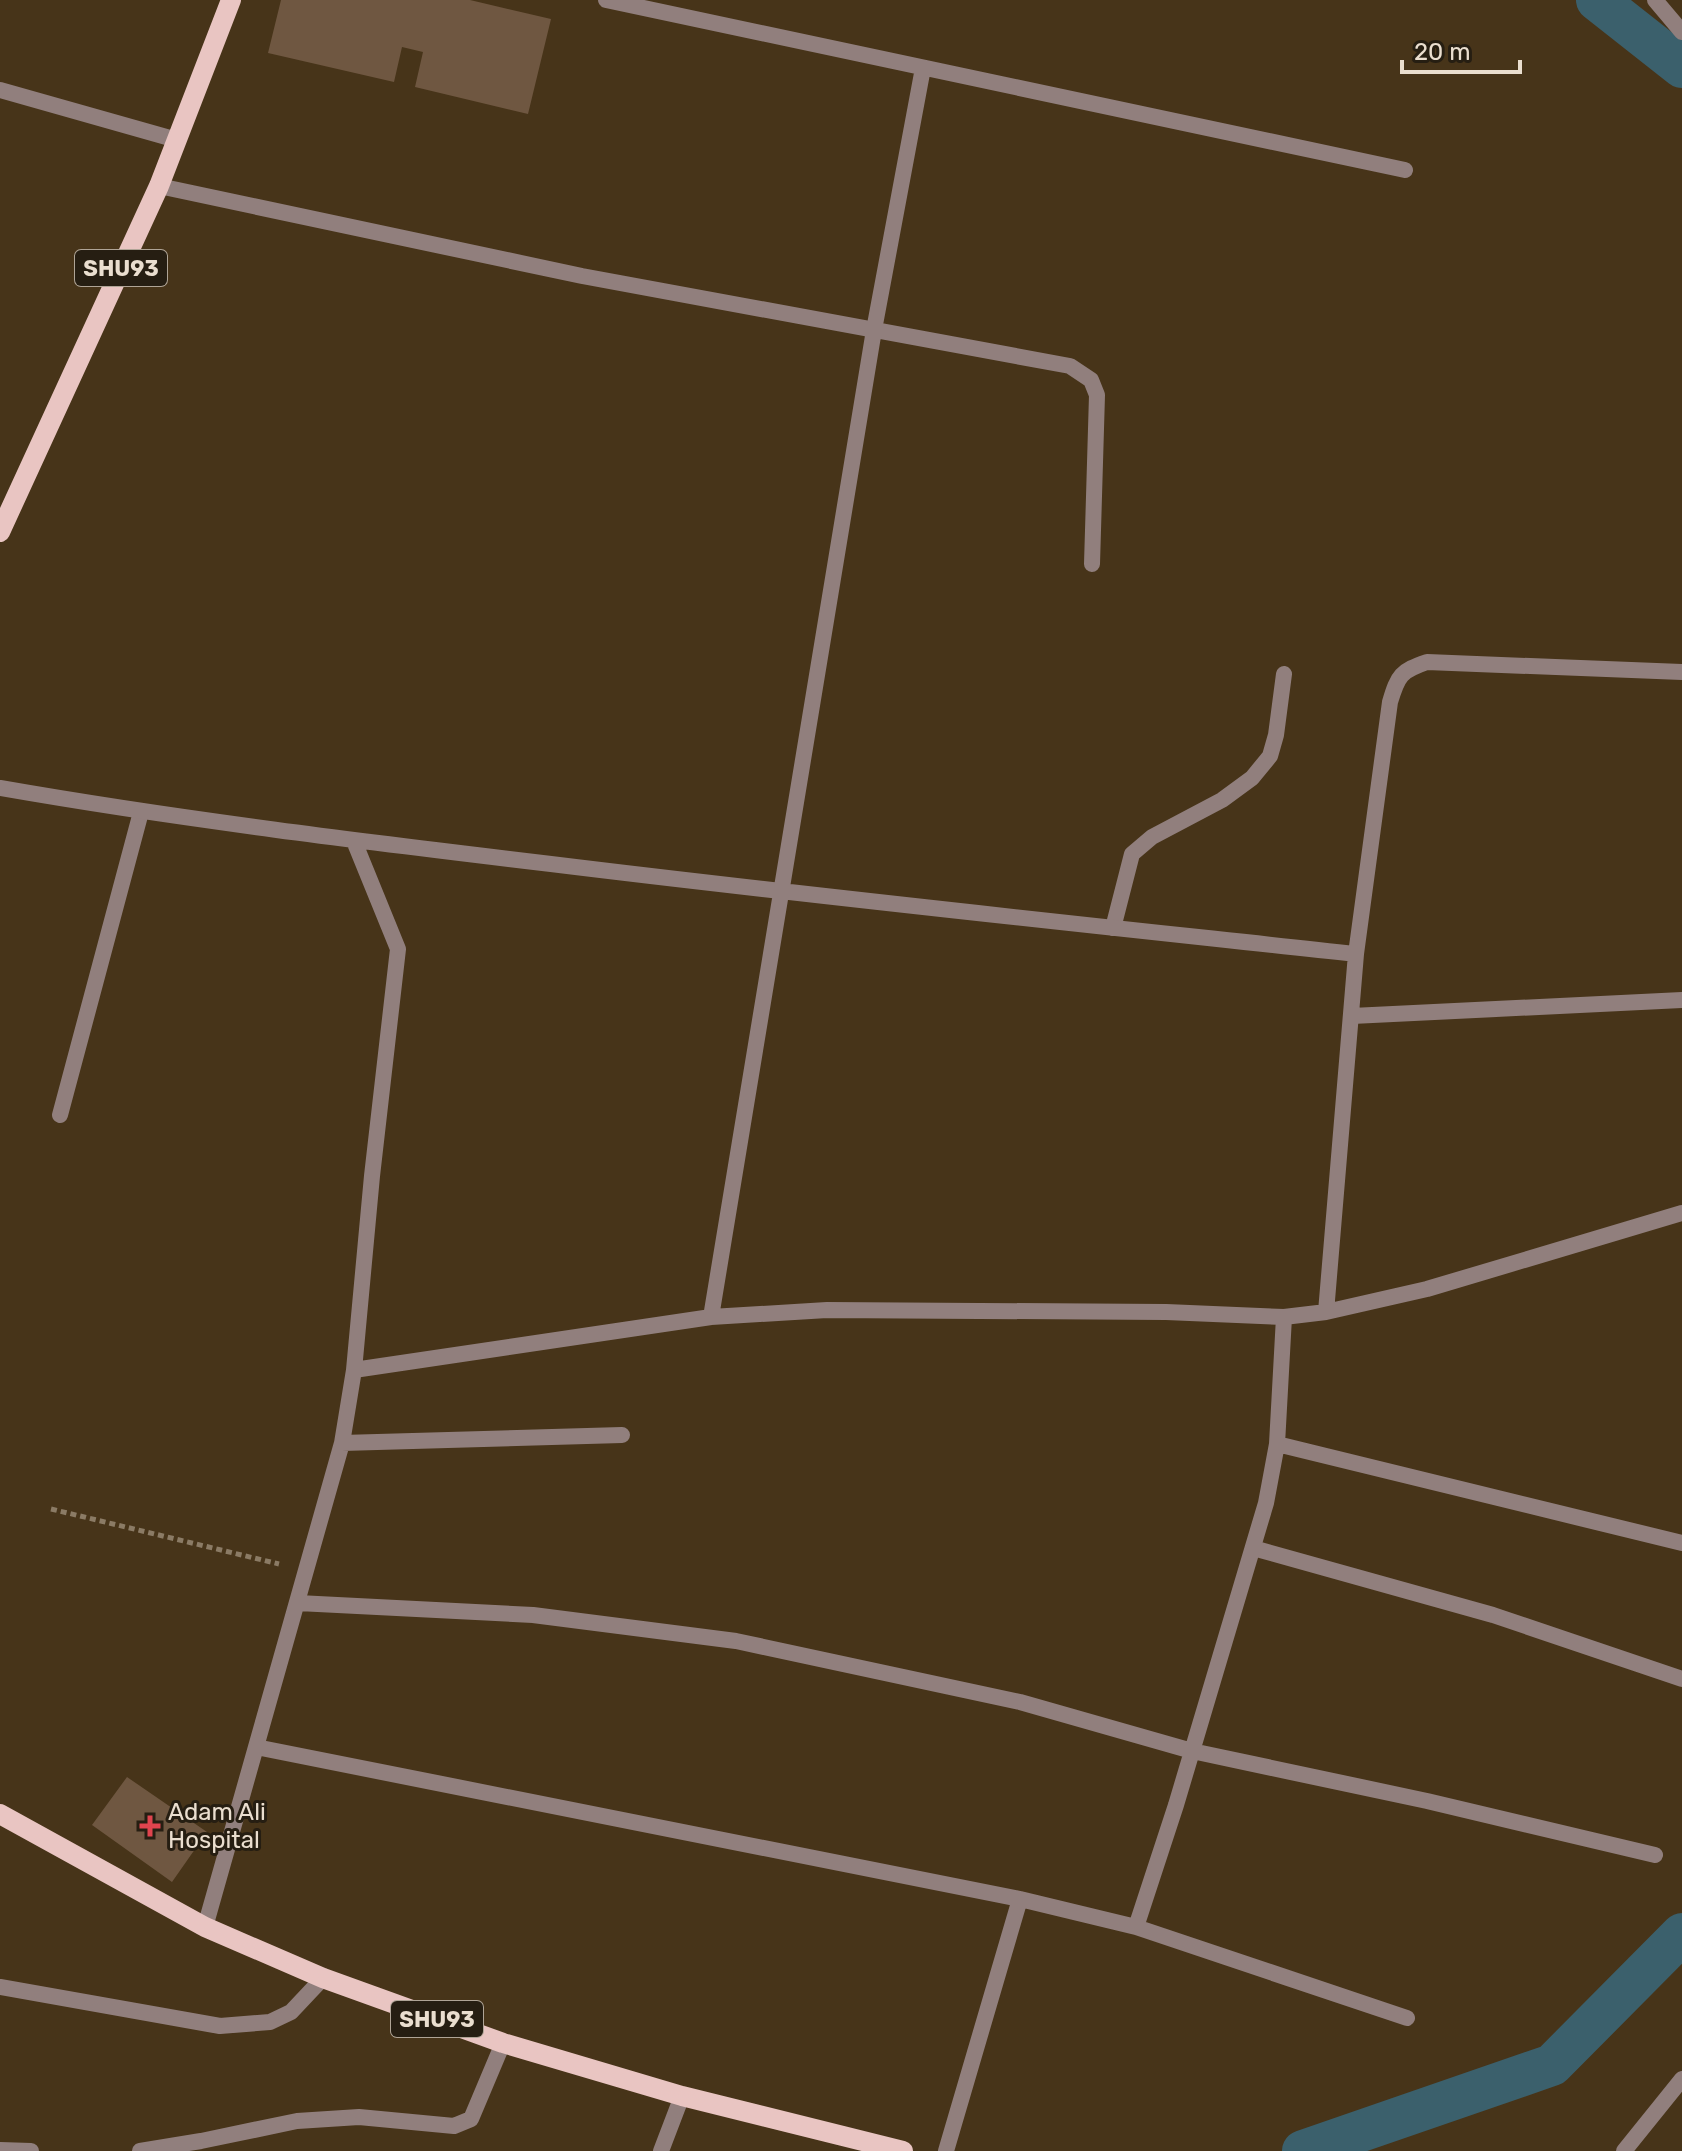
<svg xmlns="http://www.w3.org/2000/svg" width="1682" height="2151" font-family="Rubik,sans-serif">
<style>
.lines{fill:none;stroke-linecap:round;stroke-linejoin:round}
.canal{stroke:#3b606c;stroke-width:42}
.building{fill:#6f5741}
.path{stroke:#8b7b65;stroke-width:5;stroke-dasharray:6 4;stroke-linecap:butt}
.lane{stroke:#917f7d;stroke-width:16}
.street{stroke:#917f7d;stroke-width:16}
.primary{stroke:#e9c5c2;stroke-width:20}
.health-dot{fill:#e0444e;stroke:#261e12;stroke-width:3}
.labels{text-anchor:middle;stroke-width:6;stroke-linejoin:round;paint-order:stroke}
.shield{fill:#261e12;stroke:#afa496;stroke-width:2}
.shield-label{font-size:22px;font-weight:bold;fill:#eadecf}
.poi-label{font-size:24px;fill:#eadecf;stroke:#261e12;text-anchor:start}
</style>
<rect width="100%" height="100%" fill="#473419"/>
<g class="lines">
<path class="canal" d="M1597,0L1682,67
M1303,2151L1552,2065L1682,1934"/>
</g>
<path class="building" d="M281,0H470L551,19L528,114L415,87L423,52L402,47L394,82L268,53Z
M127,1777L207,1832L172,1882L92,1825Z"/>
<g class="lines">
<path class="path" d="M51,1509L279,1564"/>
<path class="lane" d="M1655,0L1682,32
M1113,928L1132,854L1152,837L1222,800L1252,778L1270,756L1276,735L1284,674
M60,1115L141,812"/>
<path class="street" d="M606,0L1405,170
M0,90L177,140
M159,186L582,276L1070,366L1091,380L1097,395L1092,564
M0,788C183,820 367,842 551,864C819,897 1088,925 1356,954
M354,841L398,949L372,1176L354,1370
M1352,1016L1682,1000
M1326,1312L1356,954L1390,702C1398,675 1401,671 1427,662L1682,672
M711,1317L874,330L923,68
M342,1443L622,1435
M1277,1444L1682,1543
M1253,1548L1493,1615L1682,1679
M298,1603L533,1615L736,1641L1020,1702L1192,1751L1427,1801L1655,1855
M256,1747L1020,1899L1136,1927L1407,2018
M205,1927L342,1443L354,1370L711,1317L827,1310L1166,1312L1284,1317L1326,1312L1427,1289L1682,1213
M1136,1927L1176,1805L1266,1503L1277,1444L1284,1317
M0,1987L220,2026L270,2022L291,2012L323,1978
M0,2150L31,2151
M140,2151L201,2141L297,2121L359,2117L454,2126L471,2119L503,2043
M661,2151L682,2096
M946,2151L1020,1899
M1624,2151L1682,2079"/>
<path class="primary" d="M0,532L159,186L231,0
M0,1814L205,1927L323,1978L503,2043L682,2096L903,2151"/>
</g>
<path class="health-dot" d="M146 1814h8v8h8v8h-8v8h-8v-8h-8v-8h8z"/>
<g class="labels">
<g class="shield">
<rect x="75" y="250" width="92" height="36" rx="6"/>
<rect x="391" y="2001" width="92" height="36" rx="6"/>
</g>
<g class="shield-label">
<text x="121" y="276">SHU93</text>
<text x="437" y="2027">SHU93</text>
</g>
<g class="poi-label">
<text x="168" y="1820">Adam Ali<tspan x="168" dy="28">Hospital</tspan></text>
</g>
</g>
<path d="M1402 60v12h118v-12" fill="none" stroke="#eadecf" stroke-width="4"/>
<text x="1414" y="60" font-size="24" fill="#eadecf" stroke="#261e12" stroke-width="6" paint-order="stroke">20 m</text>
</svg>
